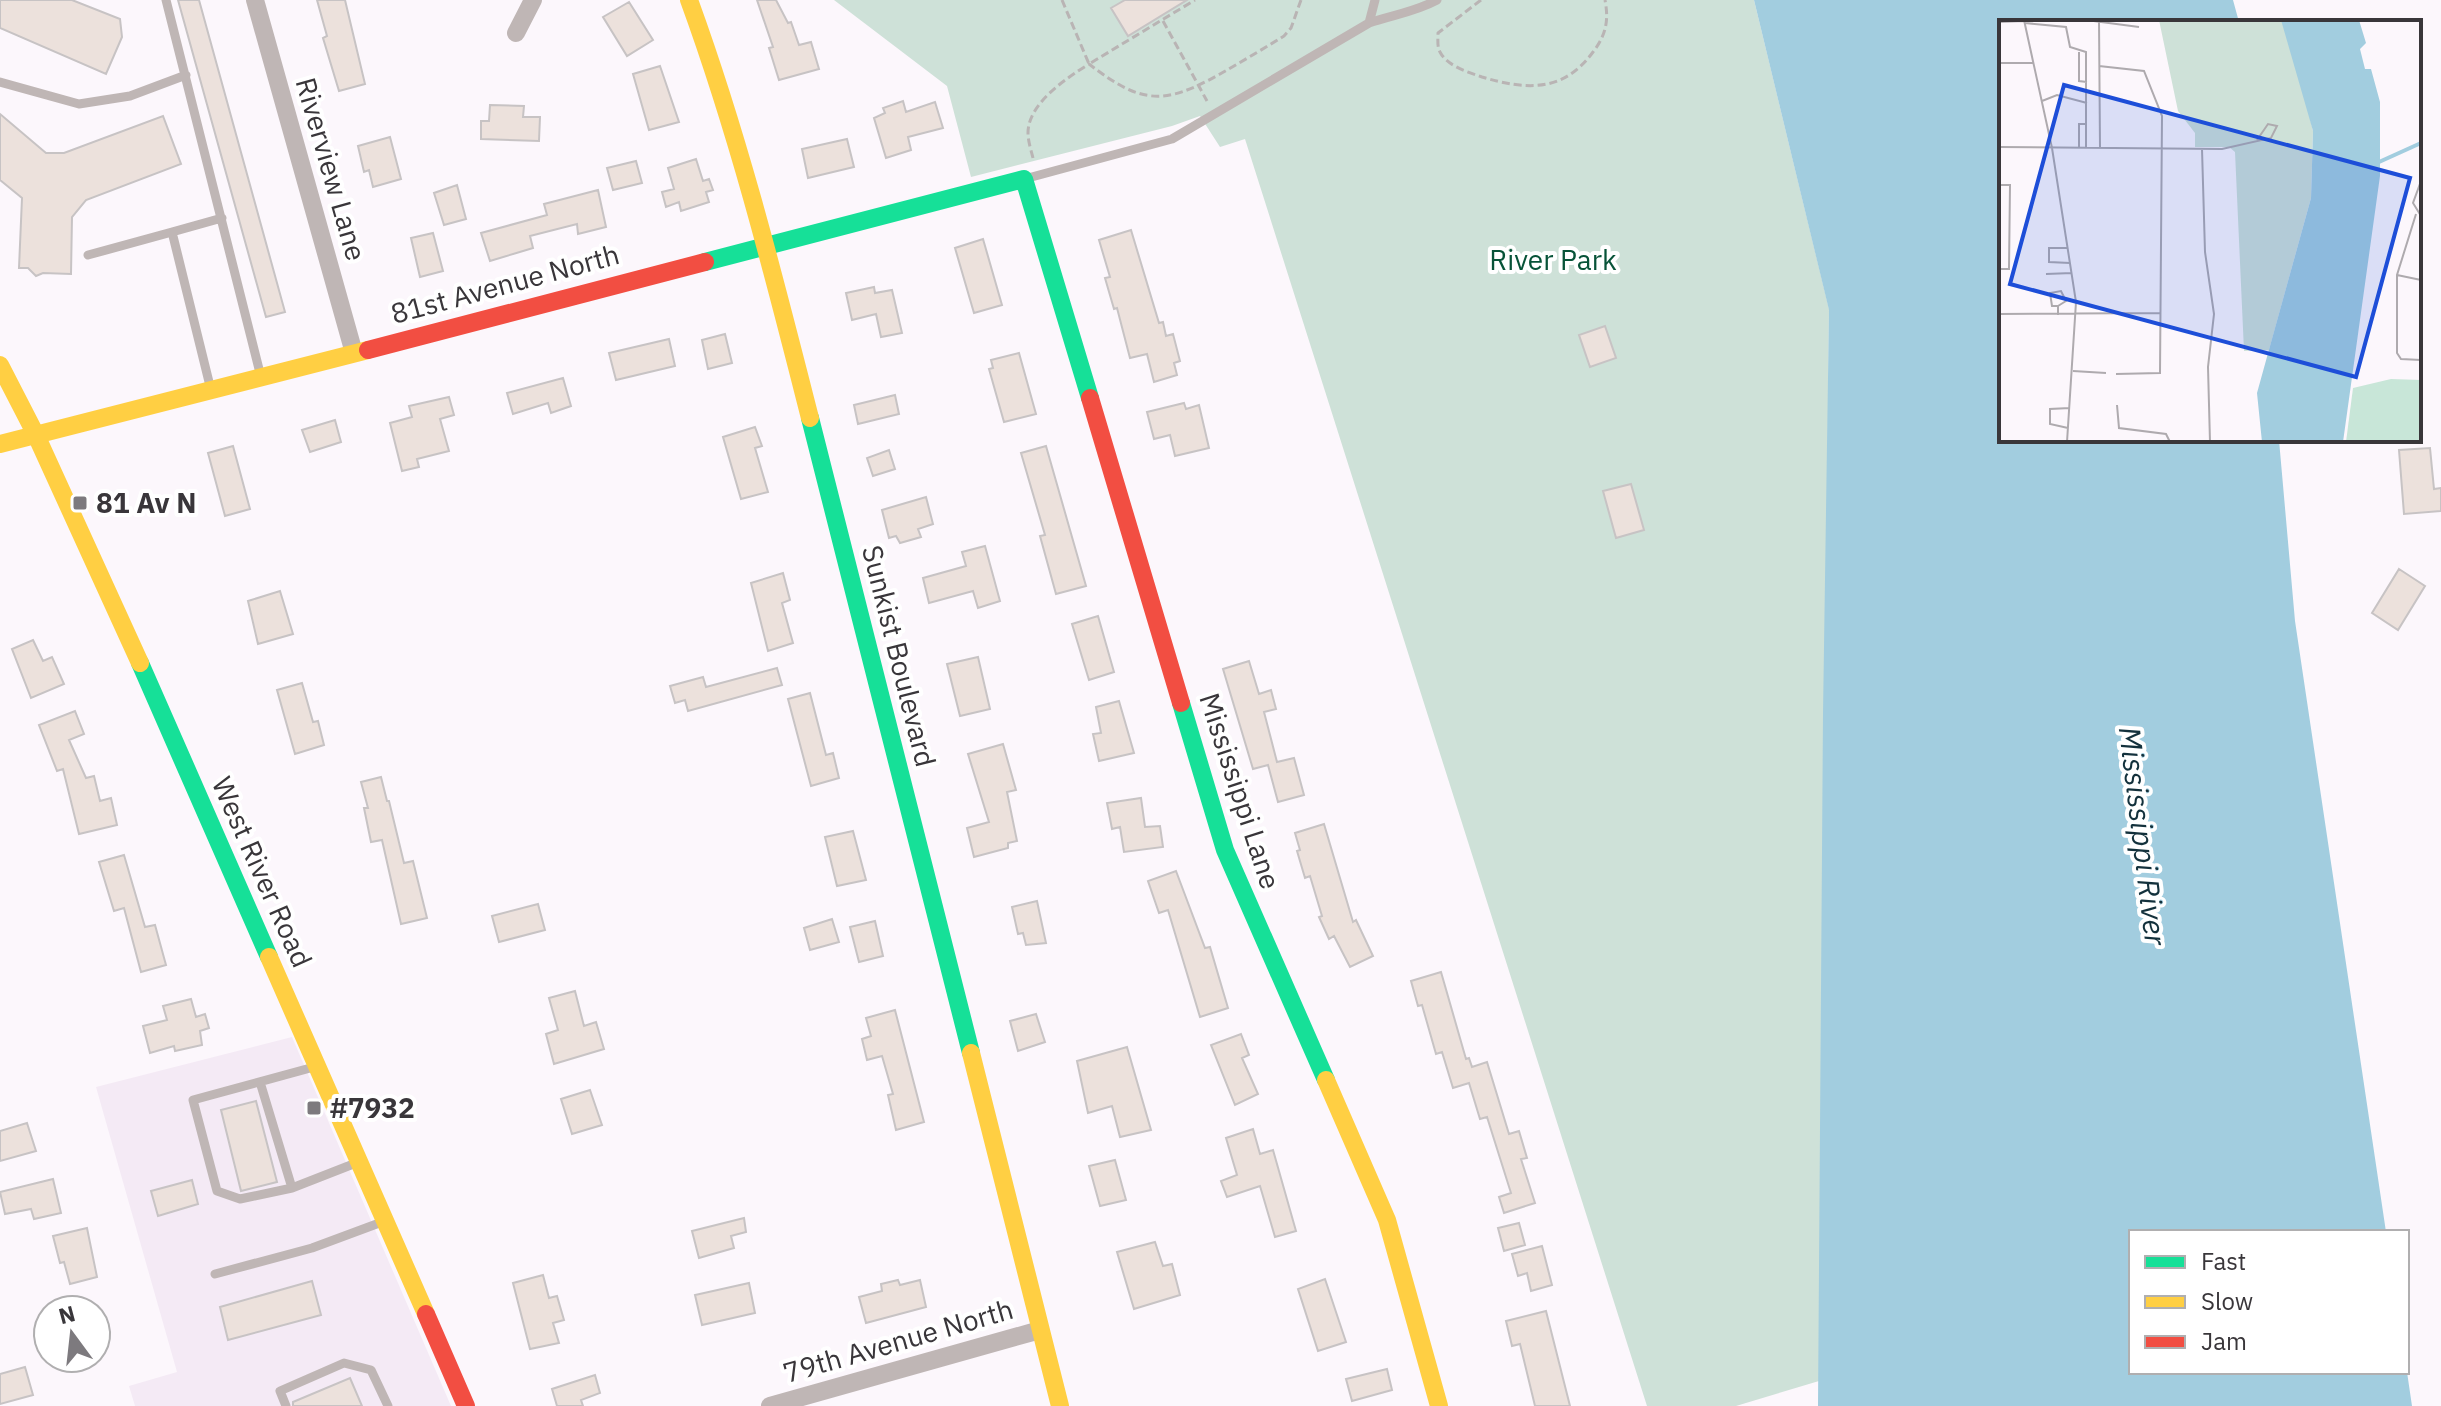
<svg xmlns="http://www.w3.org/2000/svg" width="2441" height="1406" font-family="'IBM Plex Sans',sans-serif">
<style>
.built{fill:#f4eaf5}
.green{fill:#cee1d8}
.water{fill:#a2cddf}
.building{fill:#ece1dc;stroke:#c7c3c4;stroke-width:2}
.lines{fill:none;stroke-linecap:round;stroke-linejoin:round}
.path{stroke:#b9b4b4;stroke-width:3;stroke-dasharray:8 4;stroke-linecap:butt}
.lane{stroke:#bfb6b5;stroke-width:9}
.street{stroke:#bfb6b5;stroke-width:18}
.fast{stroke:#16e098;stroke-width:18}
.slow{stroke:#ffcf43;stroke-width:18}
.jam{stroke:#f24e42;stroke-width:18}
.poi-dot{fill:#7d7a7e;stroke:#fff;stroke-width:3}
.labels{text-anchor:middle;stroke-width:8;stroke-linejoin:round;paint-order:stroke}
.street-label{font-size:28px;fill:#39363a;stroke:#fff}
.park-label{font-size:28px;fill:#075338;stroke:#fff}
.poi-label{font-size:28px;font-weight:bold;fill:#39363a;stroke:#fff;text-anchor:start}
.water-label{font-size:30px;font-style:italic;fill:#13313c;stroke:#fff}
.inset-river{fill:none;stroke:#a2cddf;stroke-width:4}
.inset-road{fill:none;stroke:#aeaaae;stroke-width:2}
.view{fill:#1d4ed8;fill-opacity:0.15;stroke:#1d4ed8;stroke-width:4}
.inset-edge{fill:none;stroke:#39363a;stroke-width:4}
</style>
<rect width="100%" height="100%" fill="#fcf7fc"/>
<path class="built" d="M292,1037L451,1406H135L129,1386L177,1372L96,1087Z"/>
<path class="green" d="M834,0H1754L1829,309L1819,1381L1736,1406H1647L1245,139L1220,147L1200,116L1172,126L971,177L947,86Z"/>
<path class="water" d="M1754,0H2233L2239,22H2001V440H2279L2295,621L2386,1232H2131V1372H2407L2412,1406H1818L1823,714L1829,310Z"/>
<path class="building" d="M0,0H72L120,19L122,37L106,74L0,28Z
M178,0H199L285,312L266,317Z
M317,0H345L365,84L339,91L323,38L327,36Z
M757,0H776L788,23L791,22L799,45L811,42L819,69L779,80L769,48L773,47Z
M1125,0H1187L1128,36L1111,8Z
M629,2L653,40L627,56L603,17Z
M660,66L679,122L649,130L633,74Z
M903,101L906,112L935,102L943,128L908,137L911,150L886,158L874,118L885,113L883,108Z
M490,105L524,106L523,117H540L539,141L481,139V121H489Z
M0,114L46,153H64L163,116L181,164L86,200L72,217L71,274L43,273L36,276L28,268H19L22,198L0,180Z
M390,137L401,179L373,187L369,170L364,172L358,146Z
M847,139L854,167L808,178L802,149Z
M696,159L703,181L709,179L713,190L706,192L709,202L681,211L679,202L666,207L662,192L674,189L668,168Z
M636,161L642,183L613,190L607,168Z
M457,185L466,219L444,225L434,193Z
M598,190L606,227L578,234L577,224L530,236L533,248L490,261L481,233L547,215L544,204Z
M1131,230L1159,323L1163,322L1166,336L1173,334L1180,361L1174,363L1177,375L1154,382L1147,354L1130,358L1117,308L1114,309L1105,278L1110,277L1099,240Z
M433,233L443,271L420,277L411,238Z
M983,239L1002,305L974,313L955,248Z
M874,287L875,293L892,290L902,333L881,337L876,314L852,320L846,293Z
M1605,326L1616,358L1590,367L1579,335Z
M725,334L732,363L708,369L702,340Z
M669,339L675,366L616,380L609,353Z
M1019,353L1036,414L1004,422L989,369L993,368L991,360Z
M563,378L571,406L551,413L548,403L513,414L507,393Z
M895,395L899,414L858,424L854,405Z
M449,397L454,415L440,419L449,451L417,459L419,467L402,471L390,423L412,417L409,406Z
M1184,403L1186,409L1199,405L1209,448L1175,456L1170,435L1154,439L1147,412Z
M335,420L341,442L310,452L302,430Z
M755,427L762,446L755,448L768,492L741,499L723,437Z
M233,446L250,509L225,516L208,453Z
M1046,446L1086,586L1056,594L1040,536L1045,535L1021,453Z
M2430,448L2434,489L2441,488V511L2404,514L2399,450Z
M889,450L895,469L873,476L867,458Z
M1631,484L1644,530L1616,538L1603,491Z
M926,497L933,524L918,529L921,537L900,543L896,536L889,538L882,510Z
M985,546L1000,601L978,608L973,591L929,603L923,578L966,566L962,552Z
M2399,569L2425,586L2398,630L2372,613Z
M783,573L790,600L782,603L793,643L768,651L751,583Z
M280,591L293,634L258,644L248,601Z
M1098,616L1114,672L1089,680L1072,624Z
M33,640L43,661L52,657L64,684L31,698L12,649Z
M978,657L990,709L960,716L947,664Z
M1249,661L1259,694L1271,690L1276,709L1264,712L1277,762L1294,758L1304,795L1278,802L1268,765L1253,769L1223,669Z
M777,668L782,685L688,711L685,700L675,703L670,686L703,677L706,687Z
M302,683L313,722L318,721L324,745L295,754L277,690Z
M810,693L826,755L833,753L839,778L811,786L788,699Z
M1119,701L1134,753L1099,761L1093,734L1101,733L1096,707Z
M75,711L84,734L69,740L86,778L94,776L100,801L111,798L117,825L79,834L63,769L57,771L39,725Z
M1003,744L1016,790L1007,792L1017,841L1008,843V848L974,857L967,828L989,822L968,754Z
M381,777L387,801H389L404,863L413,861L427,918L401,924L382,840L371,842L364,808H368L361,782Z
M1141,798L1145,827L1160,826L1163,847L1124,852L1120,827L1112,829L1107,803Z
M1324,824L1353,922L1356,920L1373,956L1350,967L1334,936L1329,939L1319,917L1322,916L1310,876L1305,878L1297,851L1300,850L1295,833Z
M853,831L866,880L837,886L825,837Z
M124,855L145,927L155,925L166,965L141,972L124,908L114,911L99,862Z
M1176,871L1205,948L1210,947L1228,1008L1200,1017L1168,910L1159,913L1148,881Z
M1037,901L1046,943L1026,945L1023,933L1018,934L1012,907Z
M538,904L545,930L499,942L492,916Z
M832,919L839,942L810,950L804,928Z
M875,921L883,956L859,962L850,927Z
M1441,972L1466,1059L1469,1058L1472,1067L1487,1062L1509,1134L1519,1131L1527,1158L1521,1159L1535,1203L1504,1213L1499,1197L1511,1193L1487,1117L1480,1119L1469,1083L1453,1088L1442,1052L1436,1054L1422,1005L1418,1006L1411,981Z
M575,991L584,1026L596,1022L604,1049L554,1064L546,1034L558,1030L549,998Z
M191,999L196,1017L205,1014L209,1028L200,1031L202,1045L175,1051L174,1046L150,1053L143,1026L167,1020L163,1006Z
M895,1010L924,1122L896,1130L888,1095L893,1094L882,1056L867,1060L862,1039L871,1036L866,1018Z
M1036,1014L1045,1042L1018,1051L1010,1021Z
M1241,1034L1249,1055L1242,1058L1258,1094L1235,1105L1211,1045Z
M1127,1047L1151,1130L1120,1137L1112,1106L1088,1113L1077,1061Z
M590,1090L602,1125L572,1134L561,1099Z
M256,1101L277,1182L241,1191L221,1110Z
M27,1123L36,1151L0,1161V1131Z
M1253,1129L1260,1154L1273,1150L1296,1231L1275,1237L1260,1186L1227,1197L1221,1181L1237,1175L1226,1138Z
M1115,1160L1126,1200L1100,1206L1089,1166Z
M53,1179L61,1213L34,1219L31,1209L5,1214L0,1192Z
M192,1180L198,1204L158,1216L151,1191Z
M744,1218L746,1232L731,1236L734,1248L699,1258L692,1231Z
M1519,1223L1525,1245L1504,1251L1498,1228Z
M87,1228L97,1277L70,1284L64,1262L60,1263L53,1236Z
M1155,1242L1163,1266L1172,1264L1180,1295L1134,1309L1117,1252Z
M1542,1246L1552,1285L1531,1291L1527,1273L1518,1276L1512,1254Z
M543,1275L549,1298L557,1296L564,1320L553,1323L559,1343L530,1349L513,1283Z
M1325,1279L1346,1342L1318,1351L1298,1289Z
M898,1280L900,1285L920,1280L926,1307L866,1323L859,1297L882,1291L881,1284Z
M312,1281L321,1315L228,1340L220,1307Z
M749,1283L755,1313L702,1325L695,1295Z
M1546,1311L1570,1406H1535L1520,1344L1512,1346L1506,1321Z
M25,1367L33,1395L0,1404V1374Z
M1387,1369L1392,1390L1352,1401L1346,1379Z
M595,1375L600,1393L581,1400L583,1406H557L552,1389Z
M350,1378L362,1406H293V1402Z"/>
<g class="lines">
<path class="path" d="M1062,0L1089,64L1195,0
M1481,0L1438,33C1438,39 1437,47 1440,52C1447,66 1468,72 1482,77C1526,90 1563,93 1593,52C1606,35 1609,21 1605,0
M1163,21L1207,101
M1033,158C1031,150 1028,141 1028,133C1028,103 1067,78 1089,64C1141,104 1163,106 1220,74C1241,62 1263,49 1284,36L1291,28L1301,0"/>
<path class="lane" d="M166,0L261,377
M1369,23L1375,0
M0,82L79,104L130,96L186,75
M1028,178L1172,139L1369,23C1392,15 1415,12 1437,0
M88,255L172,232
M211,390L172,232L222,218
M314,1067L193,1100L217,1191L240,1199L292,1188L356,1163
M260,1082L292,1188
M215,1274L312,1248L382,1222
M286,1406L280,1391L344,1363L371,1370L388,1406"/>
<path class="street" d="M255,0L354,353
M516,33L533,0
M770,1406L1040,1330"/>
<path class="fast" d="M705,262L1024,179L1090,398
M810,418L971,1053
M140,663L269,957
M1181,703L1225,850L1326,1080"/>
<path class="slow" d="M689,0C739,137 774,277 810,418
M0,365L36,435L140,663
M0,444L368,350
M269,957L426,1314
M971,1053L1060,1406
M1326,1080L1387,1220L1439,1406"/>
<path class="jam" d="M368,350L705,262
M1090,398L1181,703
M426,1314L466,1406"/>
</g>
<g class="poi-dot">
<rect x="72" y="495" width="16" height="16" rx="4"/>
<rect x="306" y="1100" width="16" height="16" rx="4"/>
</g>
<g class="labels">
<g class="street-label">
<text transform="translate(331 169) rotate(74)" y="10">Riverview Lane</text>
<text transform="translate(505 284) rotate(-15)" y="10">81st Avenue North</text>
<text transform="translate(899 656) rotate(76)" y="10">Sunkist Boulevard</text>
<text transform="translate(1240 791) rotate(72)" y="10">Mississippi Lane</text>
<text transform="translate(262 872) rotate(66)" y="10">West River Road</text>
<text transform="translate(898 1341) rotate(-16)" y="10">79th Avenue North</text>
</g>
<g class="park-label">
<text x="1553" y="270">River Park</text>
</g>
<g class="poi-label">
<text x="96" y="513">81 Av N</text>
<text x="330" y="1118">#7932</text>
</g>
<g class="water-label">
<text transform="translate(2142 836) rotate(83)" y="10">Mississippi River</text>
</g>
</g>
<g transform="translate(1999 20)">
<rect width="422" height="422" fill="#fcf7fc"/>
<path d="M160,0H282L294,25L314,111L312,178L270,330L245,331L236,132L230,127H196V113L179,91Z" fill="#cee1d8"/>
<path d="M392,359L422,360V422H347L354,368Z" fill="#c8e6d8"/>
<path d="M282,0H360L367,23L361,29L366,49H372L381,82V156L344,422H263L258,373L312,178L314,111Z" fill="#a2cddf"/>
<path class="inset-river" d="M380,142L422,123"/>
<path class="inset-road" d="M25,0L53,128L77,282L68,422M87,0L140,7M100,0L101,128M0,2L25,1M26,3L67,7L71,27L87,32V128M80,32V61L88,62M0,43H35M100,46L145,51L163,96L161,353L117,354M43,81L58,75L88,83M0,127L223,129L272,118L278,106L269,104L258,120M80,128V104H88M203,129L206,232L215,294L209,347L211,422M422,161L414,183L422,196M0,165H11L10,249H0M417,194L398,255V333L402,339L422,340M69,228H50V242L71,243M47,254L73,253M398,255L422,260M59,286H53L51,273L62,271L67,281L59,286V295M0,294L162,293M74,351L107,353M118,385L120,408L167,414L171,422M69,408L51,404V389L71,388"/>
<path class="view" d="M65,65L411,158L357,357L11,264Z"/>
<rect width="422" height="422" class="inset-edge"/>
</g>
<rect x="2129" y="1230" width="280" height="144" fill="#ffffff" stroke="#b0afb0" stroke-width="2"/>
<rect x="2145" y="1256" width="40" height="12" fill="#16e098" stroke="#b0afb0" stroke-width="2"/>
<text x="2201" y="1270" font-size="24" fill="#39363a">Fast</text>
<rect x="2145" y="1296" width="40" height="12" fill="#ffcf43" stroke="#b0afb0" stroke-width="2"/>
<text x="2201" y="1310" font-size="24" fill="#39363a">Slow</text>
<rect x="2145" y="1336" width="40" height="12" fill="#f24e42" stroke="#b0afb0" stroke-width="2"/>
<text x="2201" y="1350" font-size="24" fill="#39363a">Jam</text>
<g transform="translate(72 1334) rotate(345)"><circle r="38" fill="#ffffff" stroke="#b0afb0" stroke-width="2"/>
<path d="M0-6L14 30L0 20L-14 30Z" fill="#7d7a7e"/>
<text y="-12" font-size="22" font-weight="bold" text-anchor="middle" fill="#39363a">N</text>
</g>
</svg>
